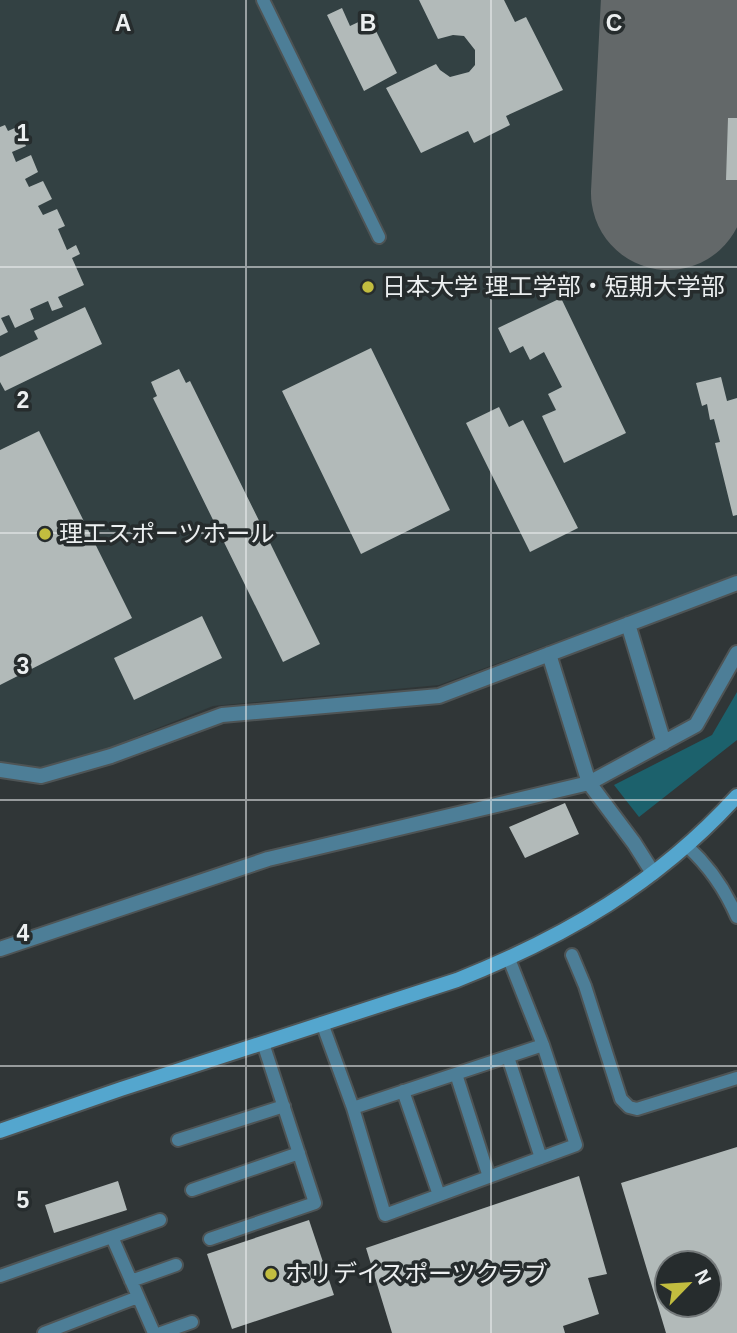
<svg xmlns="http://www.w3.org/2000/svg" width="737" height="1333" font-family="Helvetica,'Noto Sans JP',sans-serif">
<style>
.built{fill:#334143}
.green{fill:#1c616c}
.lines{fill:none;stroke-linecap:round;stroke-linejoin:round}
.runway{stroke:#636869;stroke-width:154}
.building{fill:#b2bab9;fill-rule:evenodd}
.lane-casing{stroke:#4e5455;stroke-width:16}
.street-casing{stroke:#4e5455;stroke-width:18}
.secondary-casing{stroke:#4e5455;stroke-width:18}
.lane{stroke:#4d7e97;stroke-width:12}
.street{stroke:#4d7e97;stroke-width:14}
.secondary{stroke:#54a6ce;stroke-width:14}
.grid{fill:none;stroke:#eceff0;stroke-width:2;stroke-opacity:0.55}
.poi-dot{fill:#c2bd3f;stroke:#262c2d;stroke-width:2.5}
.labels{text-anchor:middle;stroke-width:7;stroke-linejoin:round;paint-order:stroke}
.poi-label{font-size:24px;fill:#eceff0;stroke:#262c2d;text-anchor:start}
.grid-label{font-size:23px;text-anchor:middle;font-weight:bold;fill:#eceff0;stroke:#262c2d;stroke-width:7;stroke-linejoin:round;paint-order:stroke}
</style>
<rect width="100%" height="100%" fill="#303637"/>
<path class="built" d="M0,0H737V575L439,685L213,706L108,748L40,768L0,763Z"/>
<path class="green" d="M737,692V740L639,817L614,785L712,735Z"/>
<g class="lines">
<path class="runway" d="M668,193L678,0"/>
</g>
<path class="building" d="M419,0H504L515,22L526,17L563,90L506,116L510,125L474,143L468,131L421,153L386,88L436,64L440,70L450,77L469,72L475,65V50L464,36L453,35L438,39Z
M342,8L350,26L369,17L397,73L364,91L327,15Z
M728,118H737V180H726Z
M5,125L8,131L17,127L26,146L12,152L16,162L31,155L38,172L25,179L29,187L43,181L52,199L38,206L43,215L57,209L65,226L58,229L67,250L76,245L80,254L72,258L84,285L58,297L63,307L52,311L48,301L30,309L34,319L15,328L9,315L1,318L8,332L0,336V127Z
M561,298L626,433L564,463L542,416L556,410L548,394L562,387L544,352L530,360L523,346L510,353L498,328Z
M85,307L102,344L5,391L0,382V357L38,339L34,331Z
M371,348L450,510L361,554L282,391Z
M179,369L186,383L190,381L320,644L283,662L153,398L157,396L151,382Z
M721,377L727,401L737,398V515L733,516L715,443L720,442L714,419L710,420L707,404L702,406L696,383Z
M499,407L509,427L523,420L578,528L530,552L466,423Z
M39,431L132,618L0,685V450Z
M202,616L222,658L134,700L114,658Z
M565,803L579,834L525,858L509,827Z
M737,1147V1333H666L621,1183ZM667,1263H709V1305H667Z
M579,1176L607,1274L588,1278L599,1314L563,1326L565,1333H392L366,1248Z
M118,1181L127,1210L54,1233L45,1205Z
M309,1220L334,1295L232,1329L207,1254Z"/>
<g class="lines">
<g class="lane-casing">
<path id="lane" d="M263,0L379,237
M687,846C710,867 725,889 737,917
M572,955L585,986L621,1099L629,1107L637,1109L737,1078
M322,1023L353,1108L385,1215L576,1145L543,1045L509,959
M508,1057L541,1158
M456,1074L489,1177
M403,1091L439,1195
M353,1108L543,1045
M178,1140L284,1106
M192,1190L299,1153
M112,1237L154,1333
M210,1239L315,1203L263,1043
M0,1276L160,1220
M131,1281L176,1265
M44,1333L138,1297
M161,1333L192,1322"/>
</g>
<g class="street-casing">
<path id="street" d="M628,624L664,743
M549,654L589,783L634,843L653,873
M0,770L41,776L111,756L222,715L439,696L737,583
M0,949L268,859L589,783L696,725L737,653"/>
</g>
<g class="secondary-casing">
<path id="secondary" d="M0,1131L121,1089L457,980C565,937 658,883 737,796"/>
</g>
<use href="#lane" class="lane"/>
<use href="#street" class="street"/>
<use href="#secondary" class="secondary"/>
</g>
<path class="grid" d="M246,0V1333M491,0V1333M0,267H737M0,533H737M0,800H737M0,1066H737"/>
<g class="poi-dot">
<circle cx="368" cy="287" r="7"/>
<circle cx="45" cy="534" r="7"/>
<circle cx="271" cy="1274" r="7"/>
</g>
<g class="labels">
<g class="poi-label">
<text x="382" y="295">日本大学 理工学部・短期大学部</text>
<text x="59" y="542">理工スポーツホール</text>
<text x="285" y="1282">ホリデイスポーツクラブ</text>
</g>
</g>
<g class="grid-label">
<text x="123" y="31">A</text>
<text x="368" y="31">B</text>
<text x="614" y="31">C</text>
<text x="23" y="141">1</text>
<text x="23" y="408">2</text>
<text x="23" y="674">3</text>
<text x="23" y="941">4</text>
<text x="23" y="1208">5</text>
</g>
<g transform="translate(688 1284) rotate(65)"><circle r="33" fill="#262c2d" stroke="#757a7b" stroke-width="2"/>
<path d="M0-5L12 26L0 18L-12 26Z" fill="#c2bd3f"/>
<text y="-10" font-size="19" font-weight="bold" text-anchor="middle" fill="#eceff0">N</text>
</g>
</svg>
